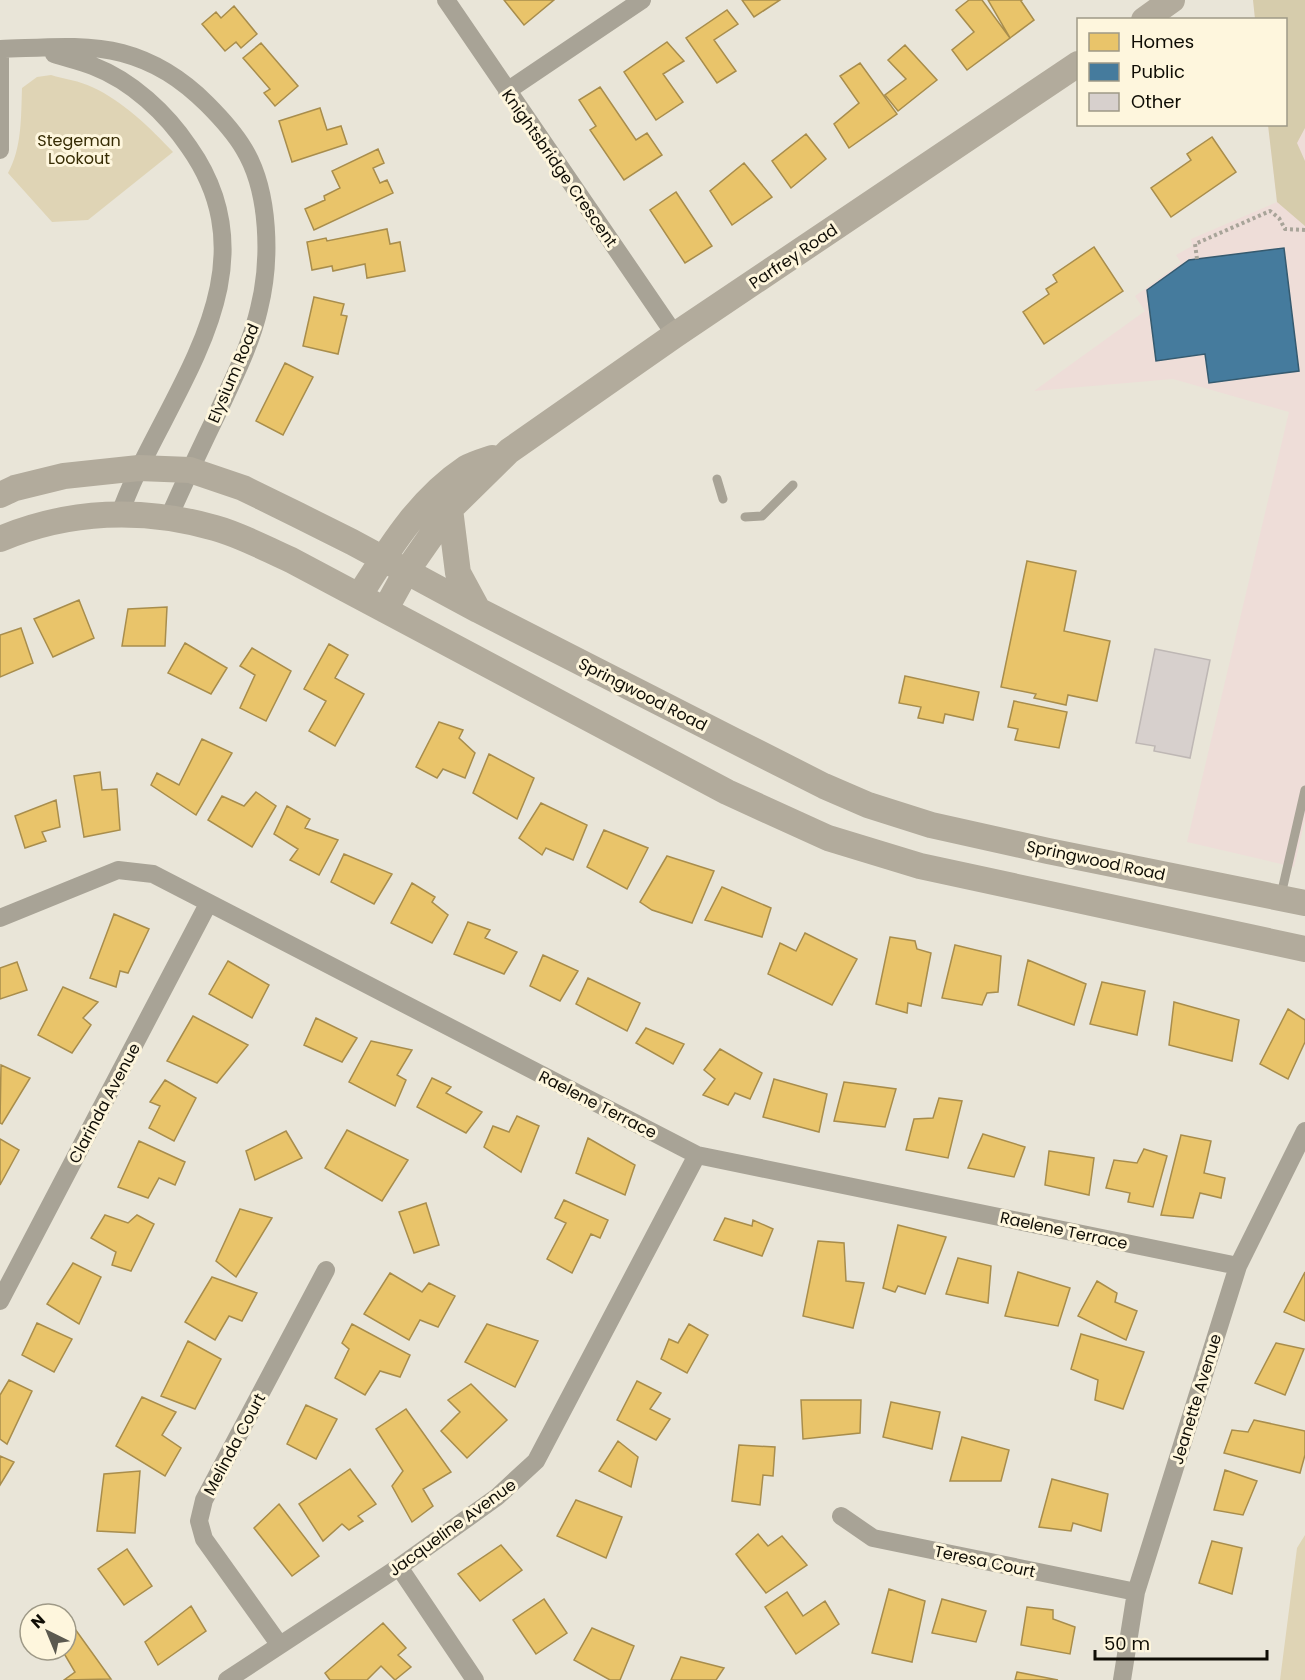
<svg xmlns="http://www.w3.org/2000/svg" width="1305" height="1680" font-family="Poppins,sans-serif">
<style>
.education{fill:#eeddd8}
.green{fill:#dfd4b5}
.forest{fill:#d6ccac}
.homes{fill:#e9c46a;stroke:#a88d4c;stroke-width:1.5}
.public{fill:#457b9d;stroke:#355a6f;stroke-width:1.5}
.building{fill:#d7d0cd;stroke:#beb7b4;stroke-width:1.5}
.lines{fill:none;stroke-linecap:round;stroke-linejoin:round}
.path{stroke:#a8a499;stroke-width:4;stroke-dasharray:3 3;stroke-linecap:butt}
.service{stroke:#a8a396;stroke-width:9}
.minor{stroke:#a8a396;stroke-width:18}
.secondary{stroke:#b2ab9c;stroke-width:26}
.labels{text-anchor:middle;stroke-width:6;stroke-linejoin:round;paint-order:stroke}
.park-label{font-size:16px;fill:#372c04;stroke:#fef6dd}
.street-label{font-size:16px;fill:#0f0d05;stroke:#fef6dd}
</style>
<rect width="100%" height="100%" fill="#e9e5d8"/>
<path class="education" d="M1253,0H1305V820L1294,867L1187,842L1289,412L1173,379L1034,391L1145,311L1135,296L1181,263L1176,255L1192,246L1191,239L1277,202L1268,125L1286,124V20L1255,19Z"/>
<path class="green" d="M51,75C64,79 80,81 92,87C123,101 150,128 173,152L88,220L52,222L8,173C22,148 21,117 22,88L37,77Z
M1305,1535V1680H1280L1297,1548Z"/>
<path class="forest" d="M1253,0H1305V128L1297,143L1305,161V226L1277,202L1268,125L1286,124V20L1255,19Z"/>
<path class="homes" d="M504,0H554L524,25Z
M742,0H780L754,17Z
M969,0H982L1010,38L967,70L952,50L974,32L956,10Z
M988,0H1022L1021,1L1034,20L1010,38Z
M234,6L257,34L241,48L236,42L225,51L202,24L216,12L221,18Z
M727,10L738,24L714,40L736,71L717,83L686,38Z
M667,42L684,61L663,74L683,102L656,120L624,72Z
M261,43L298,86L275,106L264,93L270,89L243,58Z
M905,45L937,80L898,111L885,95L906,79L888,60Z
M860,63L897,114L849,148L834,124L859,103L840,76Z
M600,87L636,140L647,133L662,155L624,180L590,130L596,126L579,100Z
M320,108L327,130L341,126L347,144L292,162L279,121Z
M806,134L826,159L791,188L772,161Z
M1212,137L1236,172L1171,217L1151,188L1191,160L1187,154Z
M378,149L384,163L373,168L380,183L387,180L393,193L314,230L305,209L325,200L324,196L340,188L332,171Z
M744,163L772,197L732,225L710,191Z
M676,192L712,246L685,263L650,210Z
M387,229L390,244L400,242L405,271L367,278L365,264L333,271L332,266L312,270L307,242L326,238L327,241Z
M1094,247L1123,291L1044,344L1023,312L1049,294L1046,289L1057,282L1053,275Z
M314,297L344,304L341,315L347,316L338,354L303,346Z
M285,363L313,377L283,435L256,421Z
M1027,561L1076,571L1064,631L1110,641L1097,701L1068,695L1066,705L1034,698L1036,694L1001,687Z
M79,600L94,638L53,657L34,619Z
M167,607L165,646H122L128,609Z
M21,628L33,663L0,677V635Z
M185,643L227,668L211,694L168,673Z
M329,644L348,655L335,678L364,694L335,746L309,731L326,701L304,689Z
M252,648L291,671L266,721L240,708L255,675L240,666Z
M905,676L979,692L973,720L945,714L943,723L918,718L921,707L899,703Z
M1014,701L1067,712L1059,748L1015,740L1018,729L1008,727Z
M439,722L463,730L459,738L475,753L465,778L443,769L437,778L416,767Z
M202,739L232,753L196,815L151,785L157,773L179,785Z
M489,754L534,778L517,819L473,793Z
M100,772L102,790L117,789L120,830L84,837L74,776Z
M256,792L276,806L252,847L208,820L222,796L244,806Z
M56,800L60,827L42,832L46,841L25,848L15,816Z
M541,803L587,825L573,860L546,848L542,855L519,838Z
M287,806L310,819L305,828L338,840L319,875L290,860L298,849L274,834Z
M604,830L648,848L627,889L587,867Z
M344,854L392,874L374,904L331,882Z
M667,856L714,871L692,923L652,910L640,902Z
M412,883L435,897L432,902L448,915L432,943L391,923Z
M722,887L771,908L762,937L705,920Z
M114,914L149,929L128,973L120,971L116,987L90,978Z
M468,922L490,930L485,938L517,952L504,974L454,954Z
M805,933L857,959L832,1005L768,974L780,943L796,951Z
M890,937L915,941L917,949L931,953L921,1006L908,1003L907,1013L876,1004Z
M955,945L1001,956L998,992L987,993L982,1005L942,998Z
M543,955L578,971L560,1001L530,986Z
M1028,960L1086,984L1074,1025L1018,1005Z
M228,961L269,985L252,1018L209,994Z
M17,962L27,990L0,999V968Z
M588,978L640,1003L627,1031L576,1004Z
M1102,982L1145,991L1137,1035L1090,1024Z
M63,987L98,1002L83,1018L91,1025L72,1053L38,1035Z
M1174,1002L1239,1020L1232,1061L1169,1045Z
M1288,1009L1305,1020V1042L1288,1079L1260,1064Z
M193,1016L248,1045L217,1083L167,1061Z
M316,1018L357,1038L342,1062L304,1045Z
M646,1028L684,1044L673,1064L636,1043Z
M371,1041L412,1050L397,1075L406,1080L395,1106L349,1082Z
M720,1049L762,1073L750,1099L735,1093L728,1105L703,1095L715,1079L704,1070Z
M1,1065L30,1078L2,1124L0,1123Z
M432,1078L451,1087L446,1093L482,1112L466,1133L417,1107Z
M774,1079L827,1094L819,1132L763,1117Z
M165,1080L196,1098L174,1141L149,1128L160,1106L150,1102Z
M844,1082L896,1089L885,1127L834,1121Z
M939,1098L962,1101L948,1158L906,1150L914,1119L933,1118Z
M517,1116L539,1126L521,1172L484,1147L493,1126L509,1132Z
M347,1130L408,1160L382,1201L325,1168Z
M286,1131L302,1158L255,1180L246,1151Z
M983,1134L1025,1147L1014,1177L968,1168Z
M1181,1135L1211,1141L1204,1173L1225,1178L1221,1198L1200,1193L1193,1218L1161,1215Z
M588,1138L635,1165L625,1195L576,1173Z
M0,1139L19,1150L0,1185Z
M139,1141L185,1162L175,1185L159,1178L148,1198L118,1187Z
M1144,1149L1167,1156L1153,1207L1128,1202L1130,1193L1106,1188L1114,1160L1137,1163Z
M1049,1151L1094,1158L1089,1195L1045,1185Z
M564,1200L608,1220L600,1238L591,1234L572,1273L547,1259L566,1223L555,1218Z
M426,1203L439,1245L414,1253L399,1212Z
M240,1209L272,1218L236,1277L216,1261Z
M105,1215L128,1223L137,1215L154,1224L131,1271L112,1265L116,1252L91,1238Z
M725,1218L752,1226L753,1220L773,1229L762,1256L714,1240Z
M898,1225L946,1237L925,1294L898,1286L895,1292L883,1288Z
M818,1241L844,1243L846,1281L864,1283L853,1328L803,1316Z
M958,1258L991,1266L988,1303L946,1294Z
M73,1263L101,1277L79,1324L47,1304Z
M1018,1272L1070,1288L1058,1326L1005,1316Z
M1305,1272V1321L1284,1312Z
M390,1273L422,1292L429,1283L455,1296L438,1327L420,1320L409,1340L364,1314Z
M212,1277L257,1293L242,1321L229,1316L215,1340L185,1322Z
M1097,1281L1117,1293L1115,1302L1137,1311L1126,1340L1078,1316Z
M37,1323L72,1339L54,1372L22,1355Z
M352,1324L410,1355L400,1377L380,1371L365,1395L335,1378L349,1349L342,1343Z
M487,1324L538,1341L515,1387L465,1362Z
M689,1324L708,1335L687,1373L661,1359L669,1339L678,1343Z
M1081,1334L1144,1352L1123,1409L1095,1400L1098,1380L1071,1369Z
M188,1341L221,1359L195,1409L161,1396Z
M1276,1343L1304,1349L1285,1395L1255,1383Z
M9,1380L32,1391L7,1444L0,1439V1395Z
M637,1381L661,1393L650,1409L670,1419L656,1440L617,1420Z
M471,1384L507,1420L467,1458L441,1431L460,1412L448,1400Z
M142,1397L176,1412L162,1435L181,1448L165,1476L116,1446Z
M801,1400H861L860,1433L803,1439Z
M891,1402L940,1412L932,1449L883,1437Z
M306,1405L337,1419L316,1459L287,1444Z
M406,1409L451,1472L423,1489L433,1506L412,1522L392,1486L403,1471L376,1429Z
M1254,1420L1305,1431V1455L1300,1473L1224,1453L1232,1430L1248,1432Z
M962,1437L1009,1450L1001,1481H950Z
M618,1441L638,1457L631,1487L599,1471Z
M739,1445L775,1447L773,1476L763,1475L760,1505L732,1501Z
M0,1456L14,1462L0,1485Z
M350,1469L376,1504L358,1516L363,1521L349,1530L342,1524L323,1541L299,1504Z
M1225,1470L1257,1481L1243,1515L1214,1510Z
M140,1471L135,1533L97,1531L104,1474Z
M1052,1479L1108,1494L1101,1531L1073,1523L1071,1531L1039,1527Z
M576,1500L622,1517L606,1558L557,1536Z
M279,1504L319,1556L292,1576L254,1528Z
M758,1534L768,1546L782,1536L807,1565L766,1593L736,1554Z
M1212,1541L1242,1548L1232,1594L1199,1583Z
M501,1545L522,1570L480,1601L458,1574Z
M127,1549L152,1586L124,1605L98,1569Z
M889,1589L925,1601L912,1662L872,1653Z
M787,1592L803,1616L825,1601L839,1624L796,1654L765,1607Z
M544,1599L567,1633L536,1654L513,1620Z
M942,1599L986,1611L976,1642L932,1633Z
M191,1606L206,1631L158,1665L145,1642Z
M1027,1607L1053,1610V1619L1075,1627L1070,1654L1021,1645Z
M70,1622L111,1679L64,1680L75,1672L62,1650H66V1625Z
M383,1623L406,1648L398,1655L411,1667L395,1680L381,1666L367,1680H330L325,1673Z
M592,1628L634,1646L620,1680H610L574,1660Z
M681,1657L724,1668L716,1680H671Z
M1017,1672L1058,1680H1015Z"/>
<path class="public" d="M1284,248L1299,371L1209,383L1205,354L1156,361L1147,290L1189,260Z"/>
<path class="building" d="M1155,649L1210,660L1190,758L1154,751L1155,746L1136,743Z"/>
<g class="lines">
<path class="path" d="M1197,259L1195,244L1270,211L1279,218L1285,229L1305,230"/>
<path class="service" d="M717,479L723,499
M745,517L762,516L793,485
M1281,895L1305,790"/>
<path class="minor" d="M446,0L675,335
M0,49C40,48 84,43 122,53C156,62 182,79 207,104C220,117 234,132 244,149C270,192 271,261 259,309C251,344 234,377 219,410C202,445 185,481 169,517
M54,54C66,58 80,61 93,66C132,81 166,113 189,147C268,259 190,364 140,467C132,482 126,498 120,513
M507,91L642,0
M0,150V49
M0,918L118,870L153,874L697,1155L1238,1266
M0,1301L208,904
M841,1516L873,1538L1136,1592
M399,1567L475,1680
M279,1644L204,1539L199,1521L204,1500L326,1270
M227,1680L399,1567L497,1497L536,1461L697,1155
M1122,1680L1136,1592L1238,1266L1305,1131"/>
<path class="secondary" d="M1144,20L1172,0
M0,495L15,488L64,476L139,468L190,470L243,488L298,515L352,542L478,610L733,740L824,786L868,805L931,825L1048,851L1305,903
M450,509L458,573L478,610
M0,539C69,510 143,507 215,528C241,535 266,549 291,560L727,792L828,838L920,866L1305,949
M359,596C389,549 418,500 466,468C473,464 483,461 492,458
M385,610L406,572L450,509L509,451L675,335L1078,64"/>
</g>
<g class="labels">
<g class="park-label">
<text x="79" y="146">Stegeman<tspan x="79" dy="18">Lookout</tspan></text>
</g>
<g class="street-label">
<text transform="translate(560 168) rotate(55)" y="6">Knightsbridge Crescent</text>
<text transform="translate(793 256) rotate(-34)" y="6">Parfrey Road</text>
<text transform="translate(233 373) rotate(-67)" y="6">Elysium Road</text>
<text transform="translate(643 694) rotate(27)" y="6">Springwood Road</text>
<text transform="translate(1096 860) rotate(12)" y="6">Springwood Road</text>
<text transform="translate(104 1103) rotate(-62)" y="6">Clarinda Avenue</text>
<text transform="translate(598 1104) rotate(27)" y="6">Raelene Terrace</text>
<text transform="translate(1064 1230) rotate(12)" y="6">Raelene Terrace</text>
<text transform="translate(1196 1399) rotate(-73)" y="6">Jeanette Avenue</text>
<text transform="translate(234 1444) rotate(-62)" y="6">Melinda Court</text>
<text transform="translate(452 1527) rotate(-36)" y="6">Jacqueline Avenue</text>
<text transform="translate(985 1561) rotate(12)" y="6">Teresa Court</text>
</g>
</g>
<rect x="1077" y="18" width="210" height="108" fill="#fef6dd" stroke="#9e9987" stroke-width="1.5"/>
<rect x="1089" y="33" width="30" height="18" fill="#e9c46a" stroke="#9e9987" stroke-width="1.5"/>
<text x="1131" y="48" font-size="18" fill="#0f0d05">Homes</text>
<rect x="1089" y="63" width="30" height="18" fill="#457b9d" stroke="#9e9987" stroke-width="1.5"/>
<text x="1131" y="78" font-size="18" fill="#0f0d05">Public</text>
<rect x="1089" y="93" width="30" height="18" fill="#d7d0cd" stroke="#9e9987" stroke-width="1.5"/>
<text x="1131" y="108" font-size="18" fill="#0f0d05">Other</text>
<g transform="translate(48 1632) rotate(317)"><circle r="28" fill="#fef6dd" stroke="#9e9987" stroke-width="1.5"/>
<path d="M0-4.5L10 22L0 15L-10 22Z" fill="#5b594f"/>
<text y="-9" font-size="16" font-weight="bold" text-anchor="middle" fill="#0f0d05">N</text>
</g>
<path d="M1095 1650v9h172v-9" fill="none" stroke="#0f0d05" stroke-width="3"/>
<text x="1104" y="1650" font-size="18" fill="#0f0d05" stroke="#fef6dd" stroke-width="4.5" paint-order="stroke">50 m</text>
</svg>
